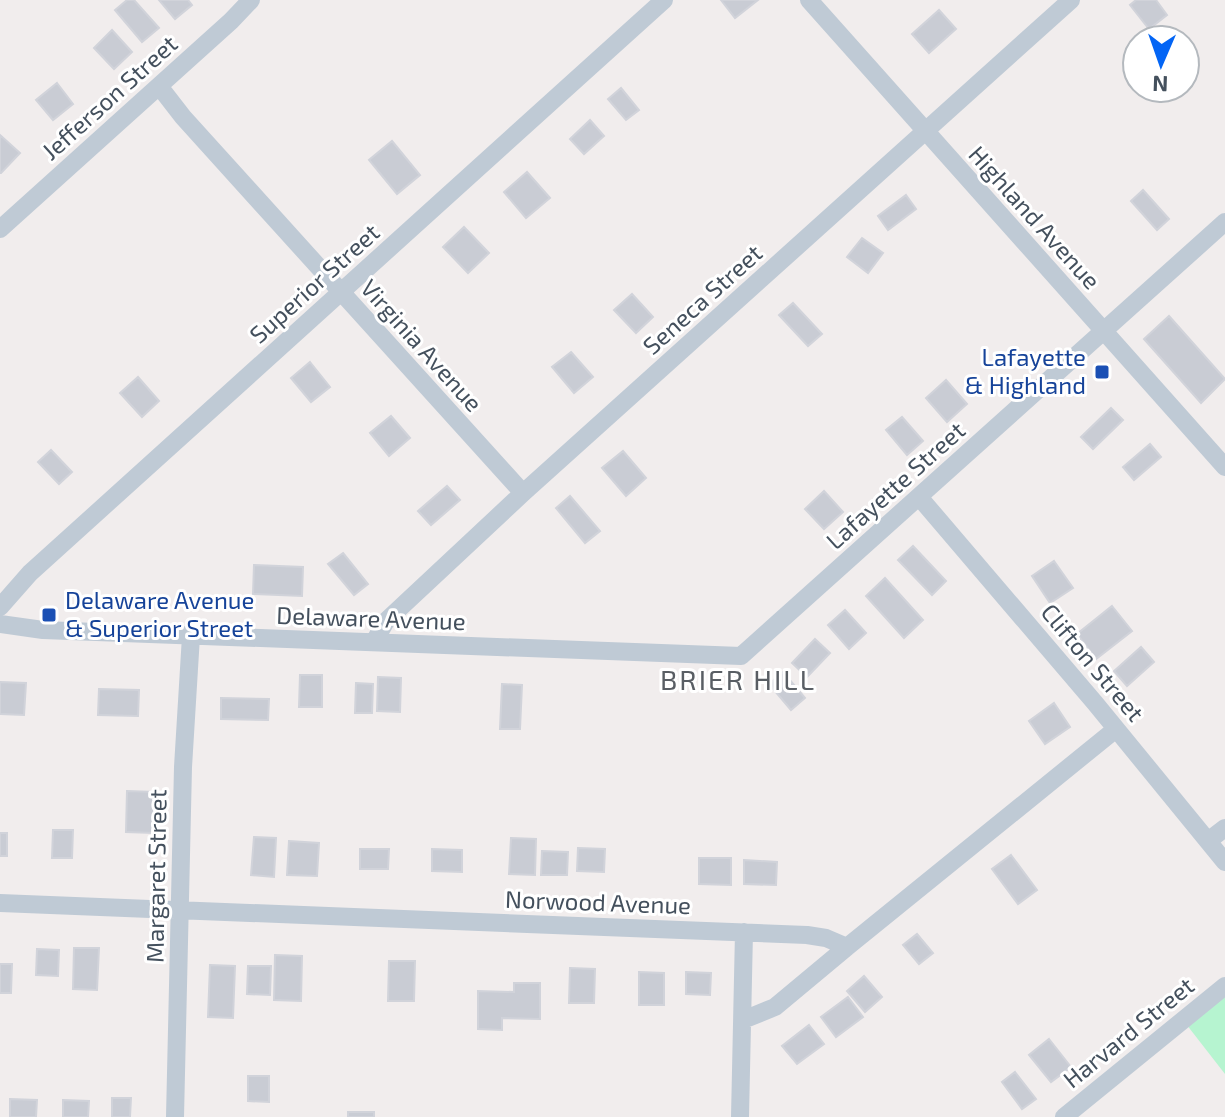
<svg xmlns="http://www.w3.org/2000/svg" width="1225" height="1117" font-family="'Exo 2',sans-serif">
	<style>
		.green { fill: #b6f4d0 }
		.building { fill: #c9ccd4; stroke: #d1d3da; stroke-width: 2 }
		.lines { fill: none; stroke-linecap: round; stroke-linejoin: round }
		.street { stroke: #bfcad5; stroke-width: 18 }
		.transit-dot { fill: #1a4fb4; stroke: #fff; stroke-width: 3 }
		.labels { text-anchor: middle; stroke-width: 6; stroke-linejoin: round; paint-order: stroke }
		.street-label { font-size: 24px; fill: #44505d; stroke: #fff }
		.transit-label { font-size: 24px; fill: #164399; stroke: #fff; text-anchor: end }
		.quarter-label { font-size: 28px; letter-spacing: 2px; fill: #595e64; stroke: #fff }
	</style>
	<rect width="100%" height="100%" fill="#f1eded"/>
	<path class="green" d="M1225,986V1074L1183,1020Z"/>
	<path class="building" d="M127,0H134L159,28L142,42L115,10Z
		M159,0H188L192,5L175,19Z
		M721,0H758L735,18Z
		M1136,0H1156L1167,15L1149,29L1130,5Z
		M939,10L956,29L929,53L912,34Z
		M112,30L132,52L114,69L94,48Z
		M57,83L73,104L53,120L36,100Z
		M621,88L639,110L626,120L608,99Z
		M590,120L604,136L584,154L570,139Z
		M0,135L20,153L1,173H0Z
		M392,141L420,175L397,194L369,160Z
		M527,172L550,198L526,218L504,192Z
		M1143,190L1169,219L1157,230L1131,201Z
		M906,195L916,209L888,230L878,216Z
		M464,227L489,253L468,273L443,247Z
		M862,238L883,253L868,273L847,257Z
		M632,294L653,317L636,333L614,310Z
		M793,303L822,334L808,346L779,315Z
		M1169,316L1225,379L1201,403L1144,339Z
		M571,352L593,377L574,393L552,367Z
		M310,362L330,387L311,402L291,378Z
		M138,377L159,401L142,417L120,393Z
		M946,380L967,404L947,422L926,398Z
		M1111,408L1123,420L1093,449L1081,437Z
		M391,416L410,438L389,456L370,433Z
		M902,417L923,441L907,455L886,430Z
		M1150,444L1161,457L1134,480L1123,467Z
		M51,450L72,472L59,484L38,462Z
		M623,451L646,478L626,496L602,468Z
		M447,486L460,500L431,525L418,511Z
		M824,491L843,512L824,529L805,509Z
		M570,496L600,531L585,543L556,508Z
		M913,546L946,581L932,595L898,560Z
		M343,553L368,584L354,595L328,564Z
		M1054,561L1073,588L1050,603L1032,576Z
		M254,565L303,567L302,596L253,594Z
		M885,578L923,620L904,638L866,596Z
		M1112,606L1132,631L1096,659L1077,634Z
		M845,610L866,633L849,649L828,625Z
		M815,639L830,653L807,677L792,663Z
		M1141,647L1154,662L1127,686L1114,671Z
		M783,672L805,698L791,710L769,684Z
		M300,675H322V707H299Z
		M378,677L401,678L400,712L377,711Z
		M0,682L26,683L24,715L0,714Z
		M356,683L373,684L372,713H355Z
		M502,684L522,685L520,729H500Z
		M99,689L139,690L138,716L98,715Z
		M221,698L269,699L268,720L221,719Z
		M1054,703L1070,727L1045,744L1029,721Z
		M127,791L155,792L154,833L126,832Z
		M53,830H73L72,858H52Z
		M0,833H7V856H0Z
		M254,837L276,838L274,877L251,875Z
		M511,838L536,839L535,875L509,874Z
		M289,841L319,843L317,876L287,875Z
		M578,848L605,849L604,872L577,871Z
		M360,849H389L388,869H360Z
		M432,849L462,850V872L432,871Z
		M542,851L568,852L567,875H541Z
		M1011,855L1037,890L1018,904L992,869Z
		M699,858H731V885L699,884Z
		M744,860L777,862L776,885L744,884Z
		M917,934L933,953L919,964L903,945Z
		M74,948H99L97,990L73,989Z
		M37,949L59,950L58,976L36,975Z
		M275,955L302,956L301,1001L274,1000Z
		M389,961H415L414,1001H388Z
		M0,964H12L11,993H0Z
		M210,965L235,966L233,1018L208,1017Z
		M248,966H271L270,995L247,994Z
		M570,968L595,969L594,1003H569Z
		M639,972L664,973V1005H639Z
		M686,972L711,973L710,995L686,994Z
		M864,976L882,997L865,1012L847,991Z
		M514,983H540V1019L502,1018V1030L478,1029V991L514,992Z
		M848,997L863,1017L836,1037L821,1017Z
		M809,1025L824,1044L797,1064L782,1046Z
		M1049,1039L1071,1067L1051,1082L1029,1055Z
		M1015,1072L1036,1099L1022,1109L1002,1082Z
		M248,1076H269V1102L248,1101Z
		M112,1098H131L130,1117H112Z
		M10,1099L37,1100L36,1117H10Z
		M63,1100L89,1101L88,1117H63Z
		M348,1112H374V1117H348Z"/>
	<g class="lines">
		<path class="street" d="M809,0L1225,467
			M159,86L183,117L523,493
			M0,229L231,21L251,0
			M920,498L1095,703L1225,862
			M0,607L30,573L664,0
			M0,624L43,630L741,656L1225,222
			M374,642L386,621L523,493L1071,0
			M1208,841L1225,828
			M0,903L807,935L826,938L847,947L1116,729
			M743,1020L775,1007L847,947
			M175,1117L183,767L191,636
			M740,1117L744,932
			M1064,1117L1225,986"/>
	</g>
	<g class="transit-dot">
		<rect x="1094" y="364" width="16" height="16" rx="4"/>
		<rect x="41" y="607" width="16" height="16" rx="4"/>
	</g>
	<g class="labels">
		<g class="street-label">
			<text transform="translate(110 98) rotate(-42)" y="8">Jefferson Street</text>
			<text transform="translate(1034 218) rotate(48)" y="8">Highland Avenue</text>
			<text transform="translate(315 284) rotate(-42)" y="8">Superior Street</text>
			<text transform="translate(703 300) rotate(-42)" y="8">Seneca Street</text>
			<text transform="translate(421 346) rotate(48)" y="8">Virginia Avenue</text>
			<text transform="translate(896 486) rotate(-42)" y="8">Lafayette Street</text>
			<text transform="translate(371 619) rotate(2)" y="8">Delaware Avenue</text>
			<text transform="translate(1092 663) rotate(50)" y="8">Clifton Street</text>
			<text transform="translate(157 876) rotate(-89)" y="8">Margaret Street</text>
			<text transform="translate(598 903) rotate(2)" y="8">Norwood Avenue</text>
			<text transform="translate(1129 1033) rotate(-39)" y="8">Harvard Street</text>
		</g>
		<g class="transit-label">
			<text x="1086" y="366">Lafayette<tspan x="1086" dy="28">&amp; Highland</tspan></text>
			<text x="65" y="609" text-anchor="start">Delaware Avenue<tspan x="65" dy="28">&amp; Superior Street</tspan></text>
		</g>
		<g class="quarter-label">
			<text x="738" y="690">BRIER HILL</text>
		</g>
	</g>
	<g transform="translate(1161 64) rotate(182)"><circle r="38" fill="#ffffff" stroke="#b4b9be" stroke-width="2"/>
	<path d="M0-6L14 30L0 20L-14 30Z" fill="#0365f5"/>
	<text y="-12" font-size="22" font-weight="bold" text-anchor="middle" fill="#44505d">N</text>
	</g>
</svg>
